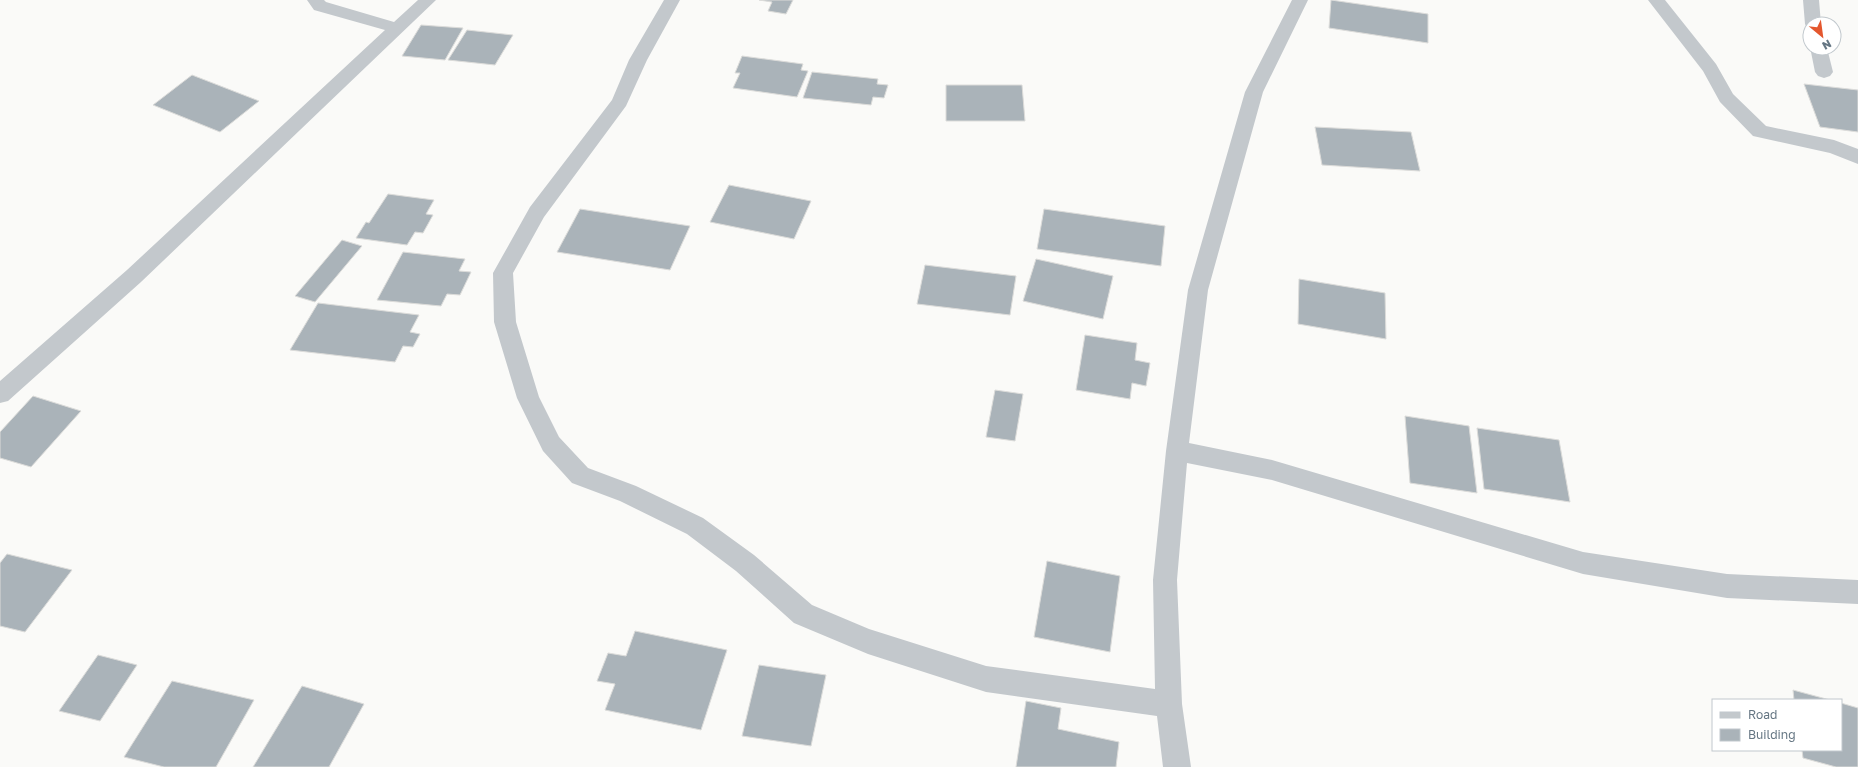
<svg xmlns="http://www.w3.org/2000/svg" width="1858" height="767" font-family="'Golos Text',sans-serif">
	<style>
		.building { fill: #aab3b9; stroke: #dcdcda }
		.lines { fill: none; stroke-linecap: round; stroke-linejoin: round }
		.minor { fill: #c3c8cc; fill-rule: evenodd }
	</style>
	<rect width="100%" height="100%" fill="#fafaf8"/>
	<path class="building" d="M759,0H793L786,14L768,11L772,2Z
		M1331,0L1428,14V43L1329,28Z
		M421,25L463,28L445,60L402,56Z
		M467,30L513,35L495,65L448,60Z
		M742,56L803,64L801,70L808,71L797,97L733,88L740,73H735Z
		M812,72L878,79L877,84L888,85L884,98L873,97L871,105L803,98Z
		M192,75L259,101L220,132L153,105Z
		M1804,84L1858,90V132L1820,127Z
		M946,85H1022L1025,121H946Z
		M1315,127L1411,132L1420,171L1322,165Z
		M729,185L811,201L794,239L710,222Z
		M388,194L434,200L426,214L433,215L423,233L415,232L407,245L356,238L366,222L369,223Z
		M580,209L690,226L670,270L557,252Z
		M1044,209L1165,226L1161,266L1037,249Z
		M342,240L362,246L315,302L295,296Z
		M403,252L465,259L459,271L471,272L460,295L447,294L441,306L377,300Z
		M1036,259L1113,276L1103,319L1023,301Z
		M925,265L1016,276L1010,315L917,304Z
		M1299,279L1385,293L1386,339L1298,324Z
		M318,303L419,315L410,332L420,334L413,347L403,346L395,362L290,350Z
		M1085,335L1137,343L1135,360L1150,363L1146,386L1132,383L1130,399L1076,390Z
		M995,390L1023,394L1015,441L986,437Z
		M33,396L81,411L31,467L0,458V432Z
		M1405,416L1469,426L1477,493L1410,483Z
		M1477,428L1559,440L1570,502L1484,489Z
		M7,554L72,570L25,632L0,626V563Z
		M1047,561L1120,576L1110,652L1034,637Z
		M635,631L727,650L701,730L605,710L615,684L597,681L608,653L626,656Z
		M98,655L137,665L100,721L59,711Z
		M759,665L826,675L811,746L742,736Z
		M172,681L254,700L216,767H164L124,757Z
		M302,686L364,704L329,767H253Z
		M1793,690L1830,700H1794Z
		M1026,701L1061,708L1058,729L1119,742L1116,767H1016Z
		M1841,703L1858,708V767H1836L1803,758L1802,750H1841Z"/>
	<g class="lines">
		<path class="minor" d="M307,0H324L326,2L394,22L418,0H436L141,282L8,401L0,403V381L127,270L385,30L314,10Z
			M664,0H680L647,60L626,106L544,217L513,273L516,322L539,397L559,437L588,468L636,486L703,518L754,555L812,605L869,629L986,666L1155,689L1153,580L1166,451L1188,290L1245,92L1292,0H1308L1263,92L1208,290L1189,443L1272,460L1583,552L1727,574L1858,580V604L1727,598L1583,574L1272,480L1187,463L1177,580L1182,704L1191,767H1163L1157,716L986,692L868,654L794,623L736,571L687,534L620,501L572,483L543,451L517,398L494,322L493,273L530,207L612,100L629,60Z
			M1648,0H1665L1716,64L1733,94L1766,126L1834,140L1858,149V164L1830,153L1753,136L1720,102L1703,71Z
			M1803,0H1819L1821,24H1810V29L1807,28L1805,24Z
			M1810,47L1827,48L1833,72L1830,76L1824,78L1818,76L1815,72Z"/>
	</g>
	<rect x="1712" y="699" width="130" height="52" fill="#ffffff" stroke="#c1c8cd"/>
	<rect x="1720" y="712" width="20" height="6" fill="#c3c8cc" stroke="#c1c8cd"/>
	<text x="1748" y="719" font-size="12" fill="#657683">Road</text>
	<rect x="1720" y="729" width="20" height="12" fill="#aab3b9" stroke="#c1c8cd"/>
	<text x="1748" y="739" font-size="12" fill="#657683">Building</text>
	<g transform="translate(1822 36) rotate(151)"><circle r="19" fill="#ffffff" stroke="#c1c8cd"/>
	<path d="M0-3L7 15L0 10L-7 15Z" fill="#e4572e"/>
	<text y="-6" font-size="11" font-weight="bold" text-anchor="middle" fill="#657683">N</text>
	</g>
</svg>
